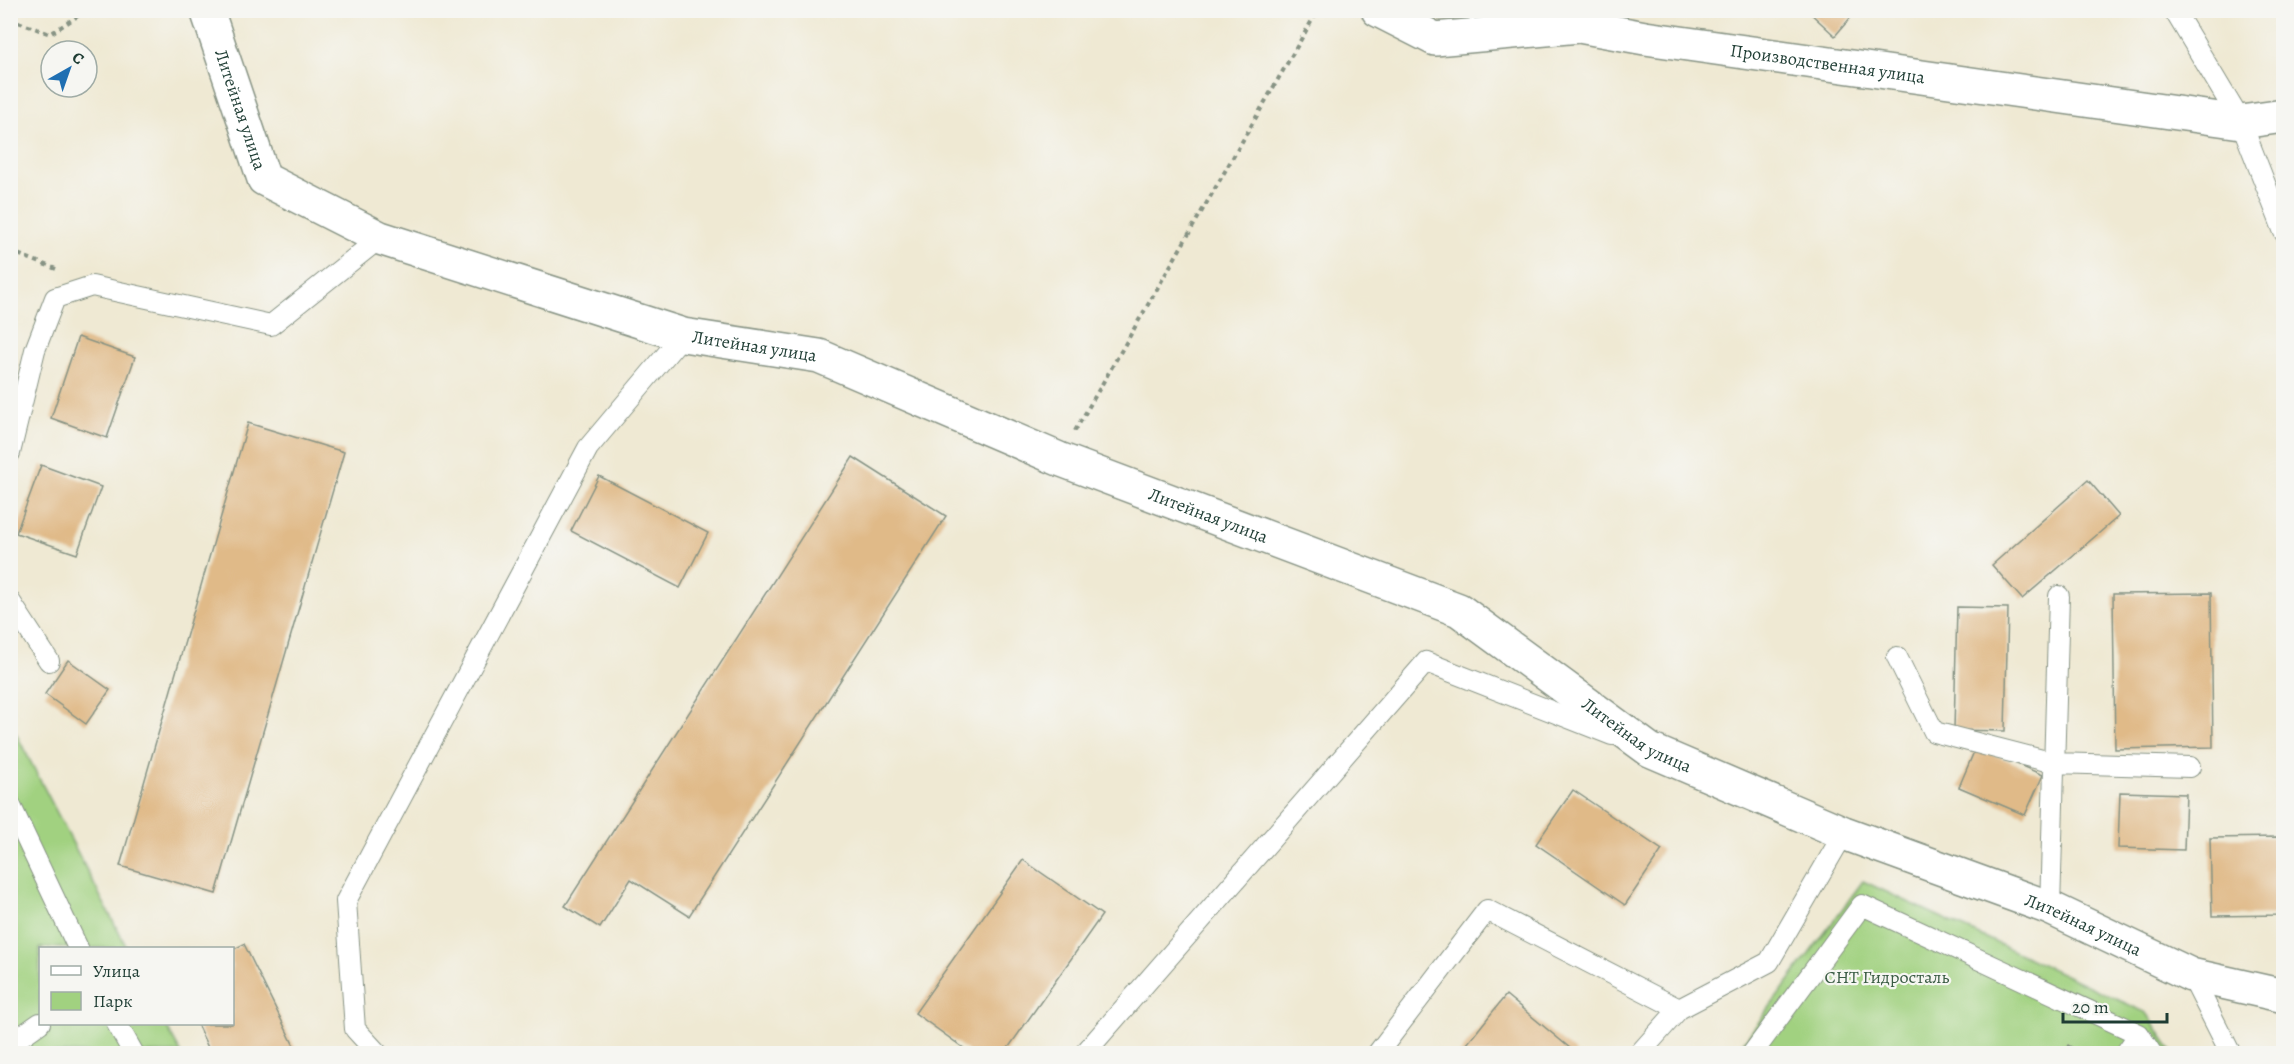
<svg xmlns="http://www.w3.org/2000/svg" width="2294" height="1064" font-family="Alegreya,serif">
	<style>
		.green { fill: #a1d180; stroke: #60875a; stroke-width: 1.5 }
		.building { fill: #e0ba88 }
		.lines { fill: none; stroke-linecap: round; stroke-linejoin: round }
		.service-casing { stroke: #879384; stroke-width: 22 }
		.minor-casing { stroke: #879384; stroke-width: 36 }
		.path { stroke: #879384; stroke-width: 4; stroke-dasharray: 4.5 4.5; stroke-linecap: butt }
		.service { stroke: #fff; stroke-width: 20 }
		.minor { stroke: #fff; stroke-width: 33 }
		.labels { text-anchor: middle; stroke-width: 4.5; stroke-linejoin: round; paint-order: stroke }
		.street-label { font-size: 18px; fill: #1f3d34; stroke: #f6f6f2 }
		.park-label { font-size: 18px; fill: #395b43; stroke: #f6f6f2 }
	</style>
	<rect width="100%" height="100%" fill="#f6f6f2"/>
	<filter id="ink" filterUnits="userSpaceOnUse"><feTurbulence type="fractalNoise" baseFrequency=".0167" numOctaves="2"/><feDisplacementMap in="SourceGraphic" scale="12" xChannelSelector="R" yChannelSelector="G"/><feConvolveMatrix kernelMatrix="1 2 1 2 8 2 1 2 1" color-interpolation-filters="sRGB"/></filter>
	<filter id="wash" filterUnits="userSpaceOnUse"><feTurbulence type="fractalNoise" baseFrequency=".008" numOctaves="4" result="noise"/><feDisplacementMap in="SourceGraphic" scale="24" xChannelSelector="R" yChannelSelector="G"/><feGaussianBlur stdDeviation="1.35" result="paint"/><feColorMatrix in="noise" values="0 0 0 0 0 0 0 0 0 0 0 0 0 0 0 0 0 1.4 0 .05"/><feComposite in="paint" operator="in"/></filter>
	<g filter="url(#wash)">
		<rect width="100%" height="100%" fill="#efe9d3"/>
		<path class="green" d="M10,722L127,948H40V1024H165L181,1053H11Z
			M1863,881L2147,1013L2174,1053L1735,1054Z"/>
		<g id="blocks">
			<path class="building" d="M1807,10H1857L1835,36Z
				M78,337L135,357L107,438L51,418Z
				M248,423L344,452L216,894L120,866Z
				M853,457L946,516L689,916L631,879L600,928L565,906Z
				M41,465L101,487L77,554L16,533Z
				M599,476L708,533L680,588L571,531Z
				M2088,480L2119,516L2022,599L1992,565Z
				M2211,593L2213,747L2115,749L2113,594Z
				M1957,607L2008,608L2005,731L1954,730Z
				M68,660L110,690L86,724L45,694Z
				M1976,747L2043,775L2025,815L1959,787Z
				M1573,790L1662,850L1625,905L1536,844Z
				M2120,792L2186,794L2184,850L2118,848Z
				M2280,837L2281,915L2212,916L2210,838Z
				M1023,860L1102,915L1004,1054H972L915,1013Z
				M244,944L298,1054H211L197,1024H232V950Z
				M1506,995L1577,1054H1459Z
				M2068,1045L2082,1054H2063Z"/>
		</g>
	</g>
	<g filter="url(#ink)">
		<use href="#blocks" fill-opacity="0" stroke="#879384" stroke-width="1.5"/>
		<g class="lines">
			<defs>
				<path id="service" d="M2174,10L2241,122L2284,232
					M10,453L35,350L55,298L92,286L271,325L380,238
					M10,601L49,661
					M1897,657L1934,732L2054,763L2190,767
					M10,804L78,948
					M2050,908L2059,596
					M2191,975L2231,1054
					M117,1024L134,1054
					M10,1044L40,1023
					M378,1054L355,1029L346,901L588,448L683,335
					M1084,1054L1426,662L1612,735
					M1377,1054L1487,910L1679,1009
					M1639,1054L1679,1009L1769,962L1844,833
					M1752,1054L1862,905L2139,1034
					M2125,1054L2139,1034L2152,1054"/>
				<g id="minor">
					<path id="s1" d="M207,10L264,179L380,238L683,335L819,356L1059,459L1459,610L1650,750L1844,833L2050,908L2191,975L2284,996"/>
					<path id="s2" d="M1378,10L1435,39L1579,26L1645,38L2241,122L2284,116"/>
				</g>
			</defs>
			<use href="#service" class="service-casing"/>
			<use href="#minor" class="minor-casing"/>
			<path class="path" d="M10,19L50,34L87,10
				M10,251L56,269
				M1075,431L1318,10"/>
			<use href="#service" class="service"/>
			<use href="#minor" class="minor"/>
		</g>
	</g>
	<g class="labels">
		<g class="street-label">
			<text dy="6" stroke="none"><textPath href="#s2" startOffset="460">Производственная улица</textPath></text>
			<text dy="6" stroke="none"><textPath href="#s1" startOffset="105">Литейная улица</textPath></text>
			<text dy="6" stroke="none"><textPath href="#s1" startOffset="699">Литейная улица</textPath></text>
			<text dy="6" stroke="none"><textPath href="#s1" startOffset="1185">Литейная улица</textPath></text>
			<text dy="6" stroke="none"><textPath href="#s1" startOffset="1671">Литейная улица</textPath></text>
			<text dy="6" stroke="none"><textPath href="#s1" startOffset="2157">Литейная улица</textPath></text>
		</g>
		<g class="park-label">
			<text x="1887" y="983">СНТ Гидросталь</text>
		</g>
	</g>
	<rect width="2294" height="1064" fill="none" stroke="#f6f6f2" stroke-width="36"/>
	<rect x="39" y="947" width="195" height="78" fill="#f6f6f2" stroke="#a0aca6" stroke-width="1.5"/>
	<rect x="51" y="966" width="30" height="9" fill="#ffffff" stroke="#a0aca6" stroke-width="1.5"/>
	<text x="93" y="977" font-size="18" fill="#1f3d34">Улица</text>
	<rect x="51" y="992" width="30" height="18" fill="#a1d180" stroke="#a0aca6" stroke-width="1.5"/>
	<text x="93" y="1007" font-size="18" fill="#1f3d34">Парк</text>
	<g transform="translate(69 69) rotate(40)"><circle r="28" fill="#f6f6f2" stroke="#a0aca6" stroke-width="1.5"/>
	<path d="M0-4.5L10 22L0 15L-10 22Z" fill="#1f6fb2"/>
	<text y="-9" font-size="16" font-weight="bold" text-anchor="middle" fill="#1f3d34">С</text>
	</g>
	<path d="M2063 1013v9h104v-9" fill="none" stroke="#1f3d34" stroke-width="3"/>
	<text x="2072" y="1013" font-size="18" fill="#1f3d34" stroke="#f6f6f2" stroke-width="4.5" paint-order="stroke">20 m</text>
</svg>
